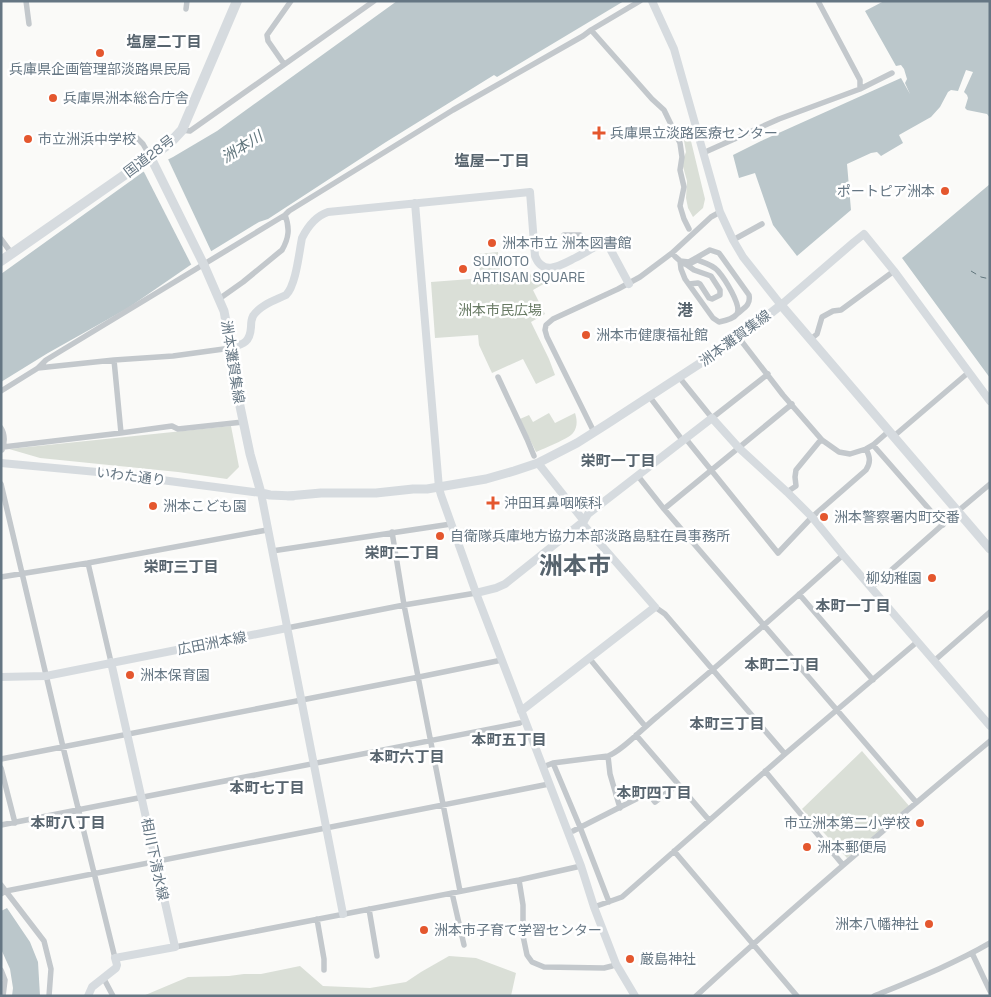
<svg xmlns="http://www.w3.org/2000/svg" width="991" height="997" font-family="'Space Grotesk','Noto Sans JP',sans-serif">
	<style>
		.green { fill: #dadfd7 }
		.water { fill: #bbc7cb }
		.pier { fill: #fafaf8 }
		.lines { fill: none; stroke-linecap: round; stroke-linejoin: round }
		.ferry { stroke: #60757c; stroke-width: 1; stroke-dasharray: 6 5; stroke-linecap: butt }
		.street { stroke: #c3c8cc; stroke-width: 5.5 }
		.secondary { stroke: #d6dbdf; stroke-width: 8 }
		.primary { stroke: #d6dbdf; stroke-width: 9 }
		.highway { stroke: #d6dbdf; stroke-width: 10 }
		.poi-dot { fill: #e4572e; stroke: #fff; stroke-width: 2 }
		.labels { text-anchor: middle; stroke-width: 5; stroke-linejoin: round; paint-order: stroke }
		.poi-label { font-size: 14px; fill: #657683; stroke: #fff; text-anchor: start }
		.street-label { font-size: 14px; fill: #657683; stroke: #fff }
		.park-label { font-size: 14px; fill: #687a64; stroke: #fff }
		.neighbourhood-label { font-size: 15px; font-weight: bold; fill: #57646e; stroke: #fff }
		.water-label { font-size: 15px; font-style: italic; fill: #60757c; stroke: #fff }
		.quarter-label { font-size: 16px; font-weight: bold; fill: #57646e; stroke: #fff }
		.town-label { font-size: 24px; font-weight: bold; fill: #57646e; stroke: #fff }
	</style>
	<rect width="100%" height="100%" fill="#fafaf8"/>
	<path class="green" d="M682,129L691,141L705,199L703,208L693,217L688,208L686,198L687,181L682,163L686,152Z
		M498,252L500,271L480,273L478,254Z
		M536,274L549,281L533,290L545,314L531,322L549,359L555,375L536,384L523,359L492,373L479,345L478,335L435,338L431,282Z
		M549,413L555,423L575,413C577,419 578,427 573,433C568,439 545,448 536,452L520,419L529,415L533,422Z
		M231,426L239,467L227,479L178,472L40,458L9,449Z
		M862,751L910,807L847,858L802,809Z
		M449,956L476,958L516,973L511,996H143L188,977L229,976L244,974H261L300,966L323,986L370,988L406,982L421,972Z"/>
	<path class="water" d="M397,1H624L497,77L494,75L386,142L268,219L259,222L205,255L128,308L48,353L1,382V274L143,172L173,157L217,131Z
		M884,1H990V118L987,114L967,110L965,108L968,98L967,95L964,92L973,72L966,70L958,91L951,90L948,92L940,107L931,117L899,135L903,143L881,156L877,152L871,153L847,164L851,210L797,256L773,225L755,173L739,178L733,155L761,141L901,78L910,94L905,83L907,79L904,69L901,65L896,66L865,11Z
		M990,184V378L902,258Z
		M7,908L30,942L38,962L40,996H12L13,988L10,969L1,949V911Z"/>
	<path class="pier" d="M167,157L212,253L192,266L143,170Z"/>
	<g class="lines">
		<path class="ferry" d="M971,271L981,277L990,279"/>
		<path class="street" d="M26,1L29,24
			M186,9L187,1
			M591,30L652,99L664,110L680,143L682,157L680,170L684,187L680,206L684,219L689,229
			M284,64L268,41L267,35L291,1
			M860,89L892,73
			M182,130L190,131L374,1
			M132,133L143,144L151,158
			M703,153L779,119L860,89V80L818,1
			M564,235H580
			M1,239L12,254
			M733,240L762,224
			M672,253C676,258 681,262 687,265L697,260C705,263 713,265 718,271C724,278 742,305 737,314C734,318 724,321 719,322L713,318L685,279L681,269L680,261L689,262L710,250L719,253L749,295C751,305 744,308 737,314
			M687,265L694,270L711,276L720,290V295L712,299L709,298L700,284L698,283L689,284
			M219,299L243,282L282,250C289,238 290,228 285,215
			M739,338L783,395L822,440L839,452L850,454L866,449L873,445L889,431
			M811,339L817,334L822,317L833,311L841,310L894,271
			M114,360L121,433
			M38,368L114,360L173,356L231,348
			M498,377L527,439L534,456
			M679,377L712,418L768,374
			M1,391L38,368L46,360L285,215L289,211L453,110L583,36L591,30L640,1
			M649,396L683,441
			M1,428C5,434 5,443 2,450
			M594,432L547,337L545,330L546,325L553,319L618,289L640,277L672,253L711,217L720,212
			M894,436L969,372
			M686,439L778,553L812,517L866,470C871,462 870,457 866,449
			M873,445L943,525
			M3,447L121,433L172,426L178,429L243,422
			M638,476L664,509L916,802
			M1,484L63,747L115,958
			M787,492L796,486L795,477L796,470L819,442L822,440
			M664,509L792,404
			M392,532L404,605L460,891
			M272,551L451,524
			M88,563L111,662
			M1,577L88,563L267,530
			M871,588L958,511L990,484
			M799,594L873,680
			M655,607L665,614L785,754
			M287,628L404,605L476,593
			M589,658L645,726
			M934,661L990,612
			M636,735L709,820
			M608,756L610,774L620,808
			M1,759L419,677L502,660
			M553,763L580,827L609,902
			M543,767L553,763L608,756C622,751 644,727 658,716C721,663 782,610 843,555
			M1,768L15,823
			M765,771L843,865
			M1,825L520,723
			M573,831L648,793L655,802L678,784
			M674,851L797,996
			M519,880L523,905V936L527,955L532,962L544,967L604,968L612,966L616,964
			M1,885L44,941L51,969L49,996
			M452,893L464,945
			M1,894L6,891L549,784
			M594,907L622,897L785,754L917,642
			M369,909L377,956
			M317,919L324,959V970
			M175,947L519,880L581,866
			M972,953L990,991
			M1,970L5,980L3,996
			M104,979L113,996
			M696,996C792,908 890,824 990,741
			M874,996C913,980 954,964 990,943"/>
		<path class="secondary" d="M652,1L674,49L720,212L733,240L743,257L781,305L854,242L864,234L894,271L990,401
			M415,203L439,488L441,495L476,593L496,588L505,584L584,521L588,514L712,418L739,448L787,492L812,517L843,555L990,726
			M231,348C244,344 250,342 251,327C251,323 251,320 253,316C260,305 276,300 286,295C296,285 299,253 302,238C308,226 316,216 328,212L530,192L535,256C543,277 561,265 575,258C583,254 591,249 599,245L607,243L629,284
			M1,463L108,473L261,493L343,914
			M538,463L584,521
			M476,593L581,866L594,907L616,964L635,996
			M1,677L46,676L287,628
			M521,711L655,607L582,523
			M88,996L92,987L116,968L117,965L115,958L175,947L111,662"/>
		<path class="primary" d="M151,158L204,265L224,311L231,348L236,387L250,454L261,493L270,495L293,496
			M288,496L321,493H376L413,489H427L486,479L514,471L538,463L577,443L607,424L739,338L781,305L990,549"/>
		<path class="highway" d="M1,261L169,144L182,130L237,1"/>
	</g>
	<g class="poi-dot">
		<circle cx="100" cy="53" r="5"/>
		<circle cx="53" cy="98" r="5"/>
		<path d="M596.5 125.5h5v5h5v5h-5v5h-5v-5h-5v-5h5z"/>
		<circle cx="28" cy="139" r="5"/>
		<circle cx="945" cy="191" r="5"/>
		<circle cx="492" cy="243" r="5"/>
		<circle cx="463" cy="269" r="5"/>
		<circle cx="586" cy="335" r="5"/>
		<path d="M490.5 495.5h5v5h5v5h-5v5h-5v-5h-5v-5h5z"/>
		<circle cx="153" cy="506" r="5"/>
		<circle cx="824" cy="517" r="5"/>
		<circle cx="440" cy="536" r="5"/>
		<circle cx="932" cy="578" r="5"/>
		<circle cx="130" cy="675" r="5"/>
		<circle cx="920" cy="823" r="5"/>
		<circle cx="807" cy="847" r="5"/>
		<circle cx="929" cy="924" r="5"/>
		<circle cx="424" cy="930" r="5"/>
		<circle cx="630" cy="959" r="5"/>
	</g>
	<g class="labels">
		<g class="poi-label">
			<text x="100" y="74" text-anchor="middle">兵庫県企画管理部淡路県民局</text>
			<text x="63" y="103">兵庫県洲本総合庁舎</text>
			<text x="610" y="138">兵庫県立淡路医療センター</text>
			<text x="38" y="144">市立洲浜中学校</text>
			<text x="935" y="196" text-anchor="end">ポートピア洲本</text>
			<text x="502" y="248">洲本市立 洲本図書館</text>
			<text x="473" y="266">SUMOTO<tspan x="473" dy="16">ARTISAN SQUARE</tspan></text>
			<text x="596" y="340">洲本市健康福祉館</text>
			<text x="504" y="508">沖田耳鼻咽喉科</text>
			<text x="163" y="511">洲本こども園</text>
			<text x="834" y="522">洲本警察署内町交番</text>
			<text x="450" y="541">自衛隊兵庫地方協力本部淡路島駐在員事務所</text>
			<text x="922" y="583" text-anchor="end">柳幼稚園</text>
			<text x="140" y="680">洲本保育園</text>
			<text x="910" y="828" text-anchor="end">市立洲本第二小学校</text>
			<text x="817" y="852">洲本郵便局</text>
			<text x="919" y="929" text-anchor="end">洲本八幡神社</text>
			<text x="434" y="935">洲本市子育て学習センター</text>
			<text x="640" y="964">厳島神社</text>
		</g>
		<g class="street-label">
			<text transform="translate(149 156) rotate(-37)" y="5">国道28号</text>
			<text transform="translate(735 338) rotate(-36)" y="5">洲本灘賀集線</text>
			<text transform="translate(233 362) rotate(81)" y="5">洲本灘賀集線</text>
			<text transform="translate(131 476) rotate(7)" y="5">いわた通り</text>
			<text transform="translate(212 643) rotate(-11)" y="5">広田洲本線</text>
			<text transform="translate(155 859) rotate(78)" y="5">相川下清水線</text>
		</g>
		<g class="park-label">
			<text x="500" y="315">洲本市民広場</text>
		</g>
		<g class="neighbourhood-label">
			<text x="164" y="47">塩屋二丁目</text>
			<text x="492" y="166">塩屋一丁目</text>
			<text x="618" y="466">栄町一丁目</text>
			<text x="402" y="558">栄町二丁目</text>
			<text x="181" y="572">栄町三丁目</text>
			<text x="853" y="611">本町一丁目</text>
			<text x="782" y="670">本町二丁目</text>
			<text x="727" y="729">本町三丁目</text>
			<text x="509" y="745">本町五丁目</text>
			<text x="407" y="762">本町六丁目</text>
			<text x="267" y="793">本町七丁目</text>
			<text x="654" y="798">本町四丁目</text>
			<text x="68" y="828">本町八丁目</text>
		</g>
		<g class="water-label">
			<text transform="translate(242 147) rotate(-32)" y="5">洲本川</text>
		</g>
		<g class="quarter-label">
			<text x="685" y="316">港</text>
		</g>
		<g class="town-label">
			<text x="575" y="574">洲本市</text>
		</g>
	</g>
	<rect width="991" height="997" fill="none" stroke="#657683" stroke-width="5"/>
</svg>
